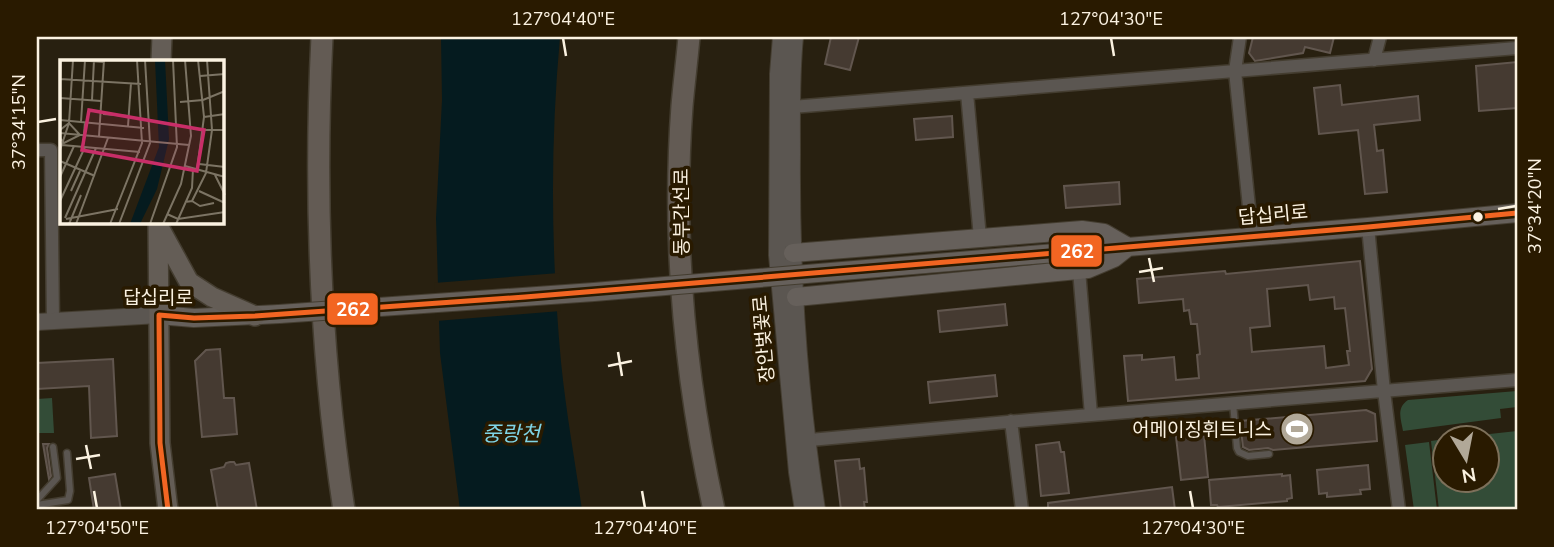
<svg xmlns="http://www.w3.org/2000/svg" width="1554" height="547" font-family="'Nunito Sans','Noto Sans KR',sans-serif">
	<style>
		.green { fill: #334c37 }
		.water { fill: #051b1f }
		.pier { fill: #282010 }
		.building { fill: #453a31; stroke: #61564e; stroke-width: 2; fill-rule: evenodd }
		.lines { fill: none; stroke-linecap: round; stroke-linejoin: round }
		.service-casing { stroke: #443d30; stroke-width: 9 }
		.minor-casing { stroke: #443d30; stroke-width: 15 }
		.tertiary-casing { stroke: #443d30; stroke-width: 18 }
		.secondary-casing { stroke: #443d30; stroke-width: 20 }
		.primary-casing { stroke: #443d30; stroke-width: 22 }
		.trunk-casing { stroke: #443d30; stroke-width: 24 }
		.service { stroke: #5b5651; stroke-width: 6 }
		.minor { stroke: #5b5651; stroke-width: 12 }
		.tertiary { stroke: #5b5651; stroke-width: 16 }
		.secondary { stroke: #66605b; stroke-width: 18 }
		.primary { stroke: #645d56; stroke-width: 19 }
		.trunk { stroke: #635b54; stroke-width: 21 }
		.secondary-bridge-casing { stroke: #443d30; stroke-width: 20; stroke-linecap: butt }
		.secondary-bridge { stroke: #66605b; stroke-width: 18 }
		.bus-1-casing { stroke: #291a00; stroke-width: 10 }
		.bus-1 { stroke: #f26522; stroke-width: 5 }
		.ticks { fill: none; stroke: #fbf2e1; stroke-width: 2.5 }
		.bus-dot { fill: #fbf2e1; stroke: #291a00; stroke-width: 2.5 }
		.labels { text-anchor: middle; stroke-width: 7; stroke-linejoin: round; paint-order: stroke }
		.street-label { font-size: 19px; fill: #fbf2e1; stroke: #291a00 }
		.poi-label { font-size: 19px; fill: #fbf2e1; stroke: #291a00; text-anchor: end }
		.water-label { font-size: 21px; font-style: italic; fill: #7fd4e5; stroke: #291a00 }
		.inset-road { fill: none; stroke: #7c7464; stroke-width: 2 }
		.view { fill: #c82e68; fill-opacity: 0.15; stroke: #c82e68; stroke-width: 3.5 }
		.inset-edge { fill: none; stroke: #fbf2e1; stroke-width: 3.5 }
		.line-badge { stroke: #291a00; stroke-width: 2.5 }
		.badge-label { font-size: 19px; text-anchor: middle; font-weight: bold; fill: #fff }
		.neatline { fill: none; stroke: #fbf2e1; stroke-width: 2.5 }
		.ticks-label { font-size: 18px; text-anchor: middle; fill: #fbf2e1 }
	</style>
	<rect width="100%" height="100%" fill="#282010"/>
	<path class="green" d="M1517,391V407L1500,409L1501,418L1403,431C1401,419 1396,408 1408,400Z
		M52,398L54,433H37V399Z
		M1517,431V510H1439L1431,441L1445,439L1446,480H1488V438H1453Z
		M1429,442L1437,510H1414L1405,445Z"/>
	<path class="water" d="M441,37H560C550,146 551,253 561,362C566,412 575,461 582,510H460L440,353L436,218L442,100Z"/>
	<path class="pier" d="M559,273L561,311L436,321L434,283Z"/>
	<path class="building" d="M831,37H859L850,70L825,64Z
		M1253,37H1334L1330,53L1305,47L1303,53L1255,61L1249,53Z
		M1517,62V108L1479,111L1476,66Z
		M1340,85L1342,105L1418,96L1420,120L1374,125L1377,151L1383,150L1387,192L1365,194L1358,130L1319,134L1314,88Z
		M952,116L953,137L916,140L914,119Z
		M1119,182L1120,204L1066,208L1064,186Z
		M1360,261L1372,369L1365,381L1128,401L1124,356L1142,355V360L1174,357L1176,380L1199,378L1197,355L1200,354L1197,324H1191L1189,310L1184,311L1183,299L1139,303L1137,279L1225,271L1226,274ZM1308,285L1310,300L1334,297L1335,309L1345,308L1350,351H1347L1349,365L1326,368L1324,346L1252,352L1250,328L1270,326L1267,289Z
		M1005,304L1007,325L940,332L938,311Z
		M220,349L224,398H234L237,434L202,437L195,361L206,350Z
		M113,359L117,436L91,438L89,386L37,389V363Z
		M995,375L997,396L930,403L928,382Z
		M1366,410L1375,414L1377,441L1273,450L1268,448L1249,450L1243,447L1240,421Z
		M1199,425L1200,436L1204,435L1208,477L1181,480L1175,428Z
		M1059,442L1061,452H1064L1069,493L1041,496L1036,445Z
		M43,444H49L47,448L51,476L49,479Z
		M859,459L860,469L864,468L867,502H864L865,510H841L835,461Z
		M230,462H234L236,465L249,463L257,510H218L211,470L224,467L226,463Z
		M1368,465L1370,489L1360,490L1361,494L1327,497V493L1319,494L1317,470Z
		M115,474L121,510H94L89,478Z
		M1282,474V476L1290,475L1292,498L1287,499V501L1218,507L1217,505H1211L1209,480Z
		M1172,487L1175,510H1048V503Z"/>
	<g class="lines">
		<defs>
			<path id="service" d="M1233,403L1237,448L1239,452L1248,456L1269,454
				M37,500L57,478L53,447
				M37,505L68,500L70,491L67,453"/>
			<path id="minor" d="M1240,37L1235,71L1252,236
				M1374,60L1380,37
				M967,93L980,238
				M792,107L1517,48
				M37,150H51L53,321
				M1368,227L1384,391L1399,510
				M1079,270L1091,415
				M1011,421L1022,510
				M799,441L1030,420L1517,380"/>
			<path id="tertiary" d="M781,37L778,74L777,255L797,472L803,510
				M795,37C791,76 792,115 792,154C791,273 799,393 817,510
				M37,322L159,315"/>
			<path id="secondary" d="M793,253L1082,230L1104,233L1128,247L1114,258L1088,269L796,297
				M1031,255L1368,227L1517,213
				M159,315L194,318L279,314"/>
			<path id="primary" d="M161,61L162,37
				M158,222L160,443L168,510
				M160,229L189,282L212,297L255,316"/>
			<path id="trunk" d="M322,37C314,195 320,353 344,510
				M689,37C687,60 684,83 682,106C672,241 685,378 714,510"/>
		</defs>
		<use href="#service" class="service-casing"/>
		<use href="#minor" class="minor-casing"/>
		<use href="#tertiary" class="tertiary-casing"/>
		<use href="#secondary" class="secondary-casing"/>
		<use href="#primary" class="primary-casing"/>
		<use href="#trunk" class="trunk-casing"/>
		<use href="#service" class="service"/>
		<use href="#minor" class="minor"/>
		<use href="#tertiary" class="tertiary"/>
		<use href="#secondary" class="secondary"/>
		<use href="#primary" class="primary"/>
		<use href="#trunk" class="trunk"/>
		<defs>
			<path id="secondary-bridge" d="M279,314L594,292L1031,255"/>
		</defs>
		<use href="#secondary-bridge" class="secondary-bridge-casing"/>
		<use href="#secondary-bridge" class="secondary-bridge"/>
		<defs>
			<path id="bus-1" d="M168,510L160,443L159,315L194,318L255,316L525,297L1368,227L1517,213"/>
		</defs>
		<use href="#bus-1" class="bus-1-casing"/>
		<use href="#bus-1" class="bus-1"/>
	</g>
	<path class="ticks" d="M563,38L566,56M1111,38L1114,56M38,122L56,119M1498,209L1516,206M1149,258L1154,282M1139,272L1163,268M618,352L622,376M608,366L632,361M86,445L91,469M76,459L100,455M94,491L97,508M642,491L645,508M1190,491L1193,508"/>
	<defs>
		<symbol id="stadium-disc" viewBox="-11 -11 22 22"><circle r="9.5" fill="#b1a898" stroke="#291a00"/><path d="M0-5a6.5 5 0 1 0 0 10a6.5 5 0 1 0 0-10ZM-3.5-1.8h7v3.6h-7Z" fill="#fff"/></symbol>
	</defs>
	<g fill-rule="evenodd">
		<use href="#stadium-disc" x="1278" y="410" width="38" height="38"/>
	</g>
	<circle class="bus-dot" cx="1478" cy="217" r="6"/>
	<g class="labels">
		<g class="street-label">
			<text transform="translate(681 212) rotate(-90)" y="7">동부간선로</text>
			<text transform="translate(1273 214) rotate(-5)" y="7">답십리로</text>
			<text x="158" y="304">답십리로</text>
			<text transform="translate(763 339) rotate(-95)" y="7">장안벚꽃로</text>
		</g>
		<g class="poi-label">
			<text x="1272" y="436">어메이징휘트니스</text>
		</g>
		<g class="water-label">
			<text x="511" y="441">중랑천</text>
		</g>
	</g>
	<g transform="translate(60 60)">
		<rect width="164" height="164" fill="#282010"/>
		<path d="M95,0H105L109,79L97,129L80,164H70L99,87Z" fill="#051b1f"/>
		<path class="inset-road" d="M16,0L43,2M140,16L165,14M0,19L81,24M0,23L1,0M0,38L41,41M32,40L34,0M120,42L143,40L165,31M43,54L68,56M144,57L165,54M0,60L84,68M21,62L25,0M68,66L71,23M0,70L9,63L20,75L4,83L0,78M143,70H165M0,73L129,85M39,76L44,0M2,85L80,92M23,87L25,62M0,90L9,63L13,0M0,101L35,116M139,104L165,107M125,106L165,117M137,110L144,57L138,0M155,115L165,135M0,117L14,86M11,131L20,111M139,131L165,143M0,141L25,87M132,141L140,146L154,143M125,142L132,141L146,113L152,70L147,0M107,154L118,159L165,152M5,158L36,88M6,159L58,149M9,164L21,135M16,164L48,78M50,164L82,83L77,0M59,164L90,83L85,0M90,164L117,87L113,0M103,164L121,124L131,76L125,0M116,164L132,128L133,109"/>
		<path class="view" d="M29,50L144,70L137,111L22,90Z"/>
		<rect width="164" height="164" class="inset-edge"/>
	</g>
	<g class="line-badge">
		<rect x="1050" y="234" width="53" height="34" rx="7" fill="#f26522"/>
		<rect x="326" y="292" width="53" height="34" rx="7" fill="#f26522"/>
	</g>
	<g class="badge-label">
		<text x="1077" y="258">262</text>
		<text x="353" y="316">262</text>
	</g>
	<rect width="1554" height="547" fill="none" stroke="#291a00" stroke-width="77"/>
	<g transform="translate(1466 459) rotate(170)"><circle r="33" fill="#291a00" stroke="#7d705a" stroke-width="2"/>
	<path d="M0-5L12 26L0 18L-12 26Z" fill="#b1a898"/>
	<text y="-10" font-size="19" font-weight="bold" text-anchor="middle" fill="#fbf2e1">N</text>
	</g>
	<rect x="38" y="38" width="1478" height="470" class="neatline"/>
	<g class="ticks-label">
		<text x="563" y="25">127°04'40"E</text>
		<text x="1111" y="25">127°04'30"E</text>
		<text transform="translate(19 122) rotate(-90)" y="6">37°34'15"N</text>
		<text transform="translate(1535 206) rotate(-90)" y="6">37°34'20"N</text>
		<text x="97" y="534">127°04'50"E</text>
		<text x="645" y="534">127°04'40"E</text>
		<text x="1193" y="534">127°04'30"E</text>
	</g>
</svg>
